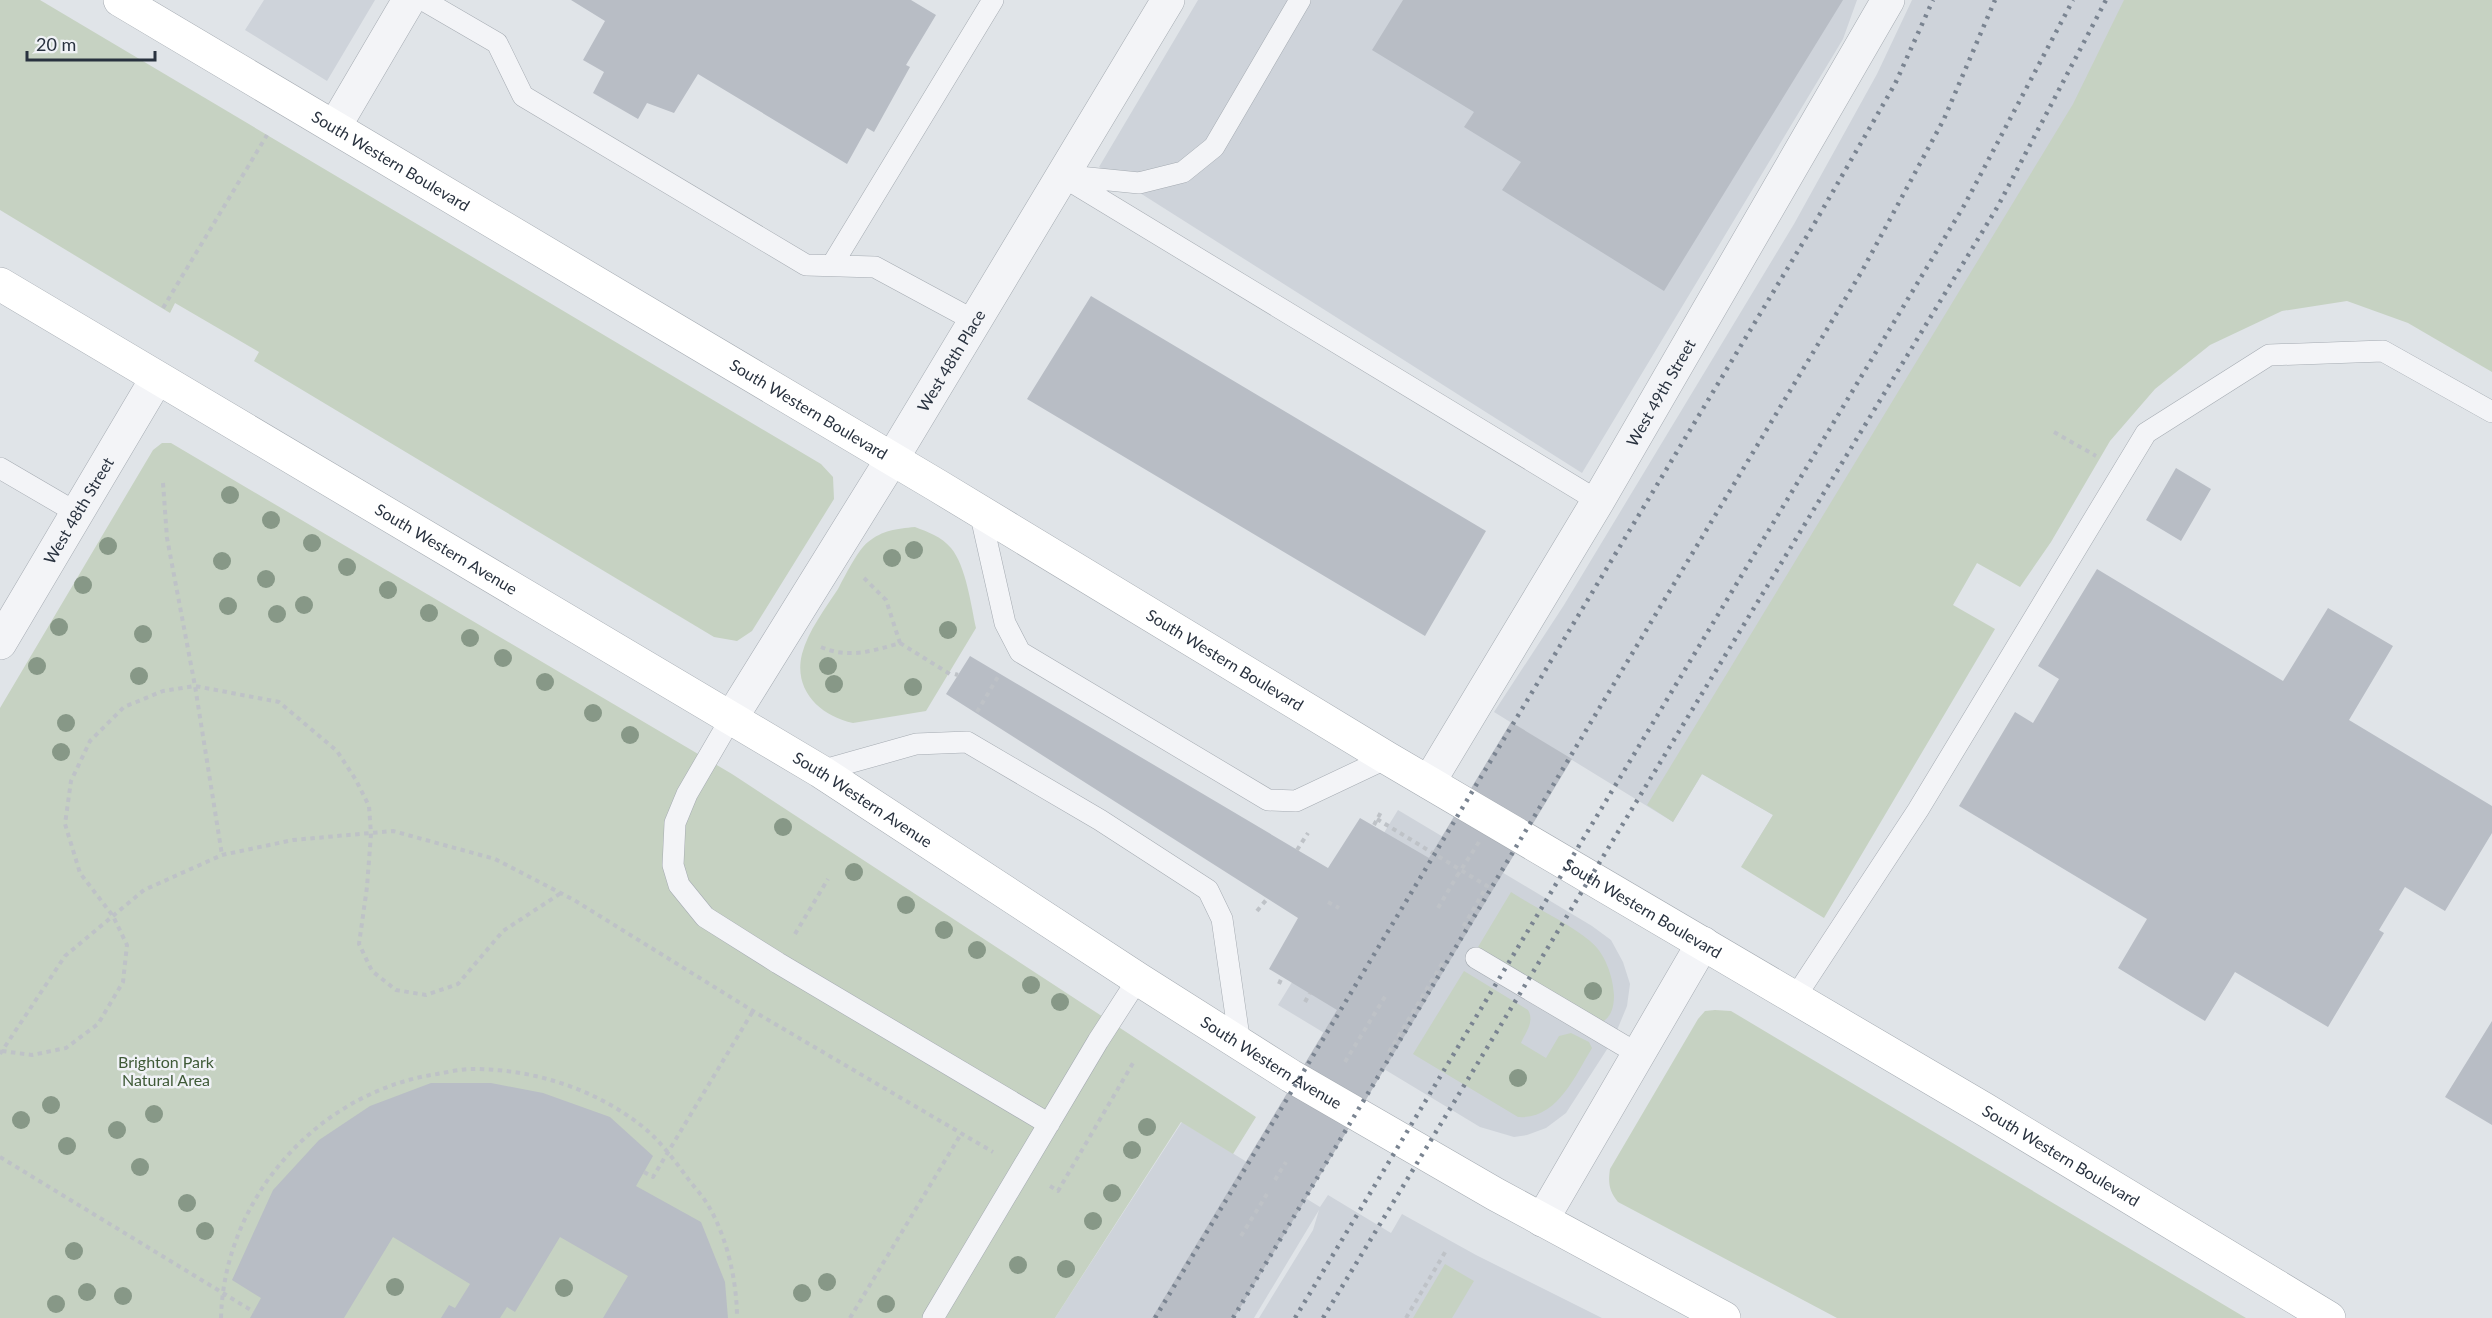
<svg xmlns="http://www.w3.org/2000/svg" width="2492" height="1318" font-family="Lato,sans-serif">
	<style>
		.built { fill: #ced3da }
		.green { fill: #c6d2c2 }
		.building { fill: #b8bdc5 }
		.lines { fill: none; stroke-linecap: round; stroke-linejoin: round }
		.lane-casing { stroke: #a5abb2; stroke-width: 22 }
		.street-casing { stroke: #a5abb2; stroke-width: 34 }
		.secondary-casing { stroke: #a5abb2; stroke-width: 34 }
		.path { stroke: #bec2c7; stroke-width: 4; stroke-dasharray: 4.5 4.5; stroke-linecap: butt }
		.lane { stroke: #f3f4f7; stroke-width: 21 }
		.street { stroke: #f3f4f7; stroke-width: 33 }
		.secondary { stroke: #fff; stroke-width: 33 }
		.rail { stroke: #7a8491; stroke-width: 4.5; stroke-dasharray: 3 6; stroke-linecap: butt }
		.path-bridge { stroke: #bec2c7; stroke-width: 4; stroke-dasharray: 4.5 4.5; stroke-linecap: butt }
		.tree { fill: #879887 }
		.labels { text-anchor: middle; stroke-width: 5; stroke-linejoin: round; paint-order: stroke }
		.street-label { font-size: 16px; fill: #29323f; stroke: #f0f2f6 }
		.park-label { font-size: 16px; fill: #3f5a37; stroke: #f0f2f6 }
	</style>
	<rect width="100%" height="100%" fill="#e0e4e8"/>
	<path class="built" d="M264,0H375L327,81L245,30Z
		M1198,0H1857L1843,39L1582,473L1099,167Z
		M1912,0H2257L2064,417L1741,867L1773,815L1702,774L1673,822L1494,712L1564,605L1794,224L1877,74Z
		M1398,810L1592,926L1611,940L1623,962L1630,984L1627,1006L1613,1040L1566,1113L1546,1128L1527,1135L1514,1137L1480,1127L1278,1005Z
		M1182,1122L1320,1207L1328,1195L1391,1233L1402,1214L1476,1255L1602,1318H1259L1313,1230L1319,1210L1254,1318H1055Z"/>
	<path class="green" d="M0,0H40L821,464L833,477L834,499L752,631L737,641L714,637L254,361L259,352L175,303L170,313L0,210Z
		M2124,0H2492V372L2408,323L2347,301L2282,311L2210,345L2155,389L2110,441L2051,542L2020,587L1977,563L1953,605L1995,629L1824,918L1741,867L1773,815L1702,774L1673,822L1647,805L2073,104Z
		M162,443H171L732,774L1256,1117L1233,1154L1181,1122L1055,1318H0V708L153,450Z
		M915,527C928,532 942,537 951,548C966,566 971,605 976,628L926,711L853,723C820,716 793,690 802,654C808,631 825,609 838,589C845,576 857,551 868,542C883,530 896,529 915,527Z
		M1511,892C1534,907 1570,924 1590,941C1605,953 1613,976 1614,995C1614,1005 1612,1017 1602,1022L1478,947Z
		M1464,971L1528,1010C1535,1022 1525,1033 1521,1043L1546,1058L1559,1036L1571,1033L1589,1042L1592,1048C1575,1076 1557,1120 1518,1117L1413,1054Z
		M1715,1010L1731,1011L2246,1318H1837L1618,1202C1609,1191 1608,1183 1610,1169L1698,1019L1705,1011Z
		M1445,1264L1474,1281L1452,1318H1413Z"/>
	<path class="building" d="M571,0H911L936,15L906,65L910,67L874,132L867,128L847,164L698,74L674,113L647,103L638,119L593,93L604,72L583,60L605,21Z
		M1403,0H1843L1664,291L1502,190L1521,162L1464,127L1474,112L1372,50Z
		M1091,296L1486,531L1425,636L1027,399Z
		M2176,468L2211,489L2181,541L2146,520Z
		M2097,569L2283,681L2328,608L2393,646L2349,720L2492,806V833L2445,911L2405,887L2379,930L2384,933L2328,1027L2235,972L2205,1021L2180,1006L2118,968L2147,919L1959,806L2015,712L2033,723L2059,679L2038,666Z
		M970,656L1328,868L1360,818L1429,858L1511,722L1572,759L1234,1318H1152L1337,1010L1269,969L1298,918L946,694Z
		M2492,1021V1125L2445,1097Z
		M431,1083H491L543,1093L610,1117L653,1156L636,1186L701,1222L725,1282L728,1318H603L628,1276L560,1237L515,1312L507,1307L500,1318H441L449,1305L455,1308L470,1284L393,1237L344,1318H250L261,1298L232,1280L273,1190L319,1140L370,1106Z"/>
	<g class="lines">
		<defs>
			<path id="lane" d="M423,0L497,43L523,96L806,265L875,267L975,321
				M1062,176L1598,501
				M1069,176L1139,183L1183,172L1214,147L1300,0
				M832,265L993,0
				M0,468L77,513
				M980,512L1005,623L1020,652L1268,800L1296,801L1387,758
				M730,720L687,794L675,823L673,865L679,885L705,917L778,963L1049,1124
				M820,771L916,744L967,742L1100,820L1208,890L1222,919L1240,1044
				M1476,958L1638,1054
				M1794,999L1918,810L2146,433L2269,355L2383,351L2492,412
				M933,1318L1098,1041L1138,979"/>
			<g id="street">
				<path d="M335,126L409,0"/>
				<path id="s1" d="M0,643L157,378"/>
				<path id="s2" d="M730,720L892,459L1168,0"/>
				<path id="s3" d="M1429,782L1598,501L1888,0"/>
				<path d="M1542,1220L1703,943"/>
			</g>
			<g id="secondary">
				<path id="s4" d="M120,0L938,486L1387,758L1984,1109L2329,1318"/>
				<path id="s5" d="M0,284L820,771L1138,979L1291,1076L1495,1194L1724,1318"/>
			</g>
		</defs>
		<use href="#lane" class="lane-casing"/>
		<use href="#street" class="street-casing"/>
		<use href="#secondary" class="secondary-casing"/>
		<path class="path" d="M163,308L267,135
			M2054,432L2096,456
			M163,483L167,538L195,686L222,855
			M864,578L886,600L900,643
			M821,647C848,659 873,651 900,643L953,676
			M955,674L958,675
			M977,712L999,675
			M1377,819L1487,886L1463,927
			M1374,825L1381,812
			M1297,850L1308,833
			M1328,902L1339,908
			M1438,908L1457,876
			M1257,911L1267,899
			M795,934L828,879
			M1279,984L1282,977
			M1305,1002L1310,993
			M2,1051L32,1055L66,1048L98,1024L123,982L127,945L113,916L80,873L65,824L71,781L90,741L124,707L163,691L195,686L279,702L337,751L356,780L369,806L371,834L367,887L359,944L372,971L396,990L426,995L458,984L503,931L561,893
			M1389,1052L1443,962
			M0,1054L65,956L144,890L222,855L293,840L393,831L495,859L574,900L753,1011L993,1152
			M1345,1062L1386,995
			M0,1157L254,1312
			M644,1172L653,1177L753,1011
			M1275,1180L1286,1162
			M1050,1186L1058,1191L1133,1063
			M1241,1236L1267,1194
			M221,1318C224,1198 318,1092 437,1074C448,1072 461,1069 472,1069C531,1069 590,1087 638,1123C657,1137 672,1157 686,1176C693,1186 702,1195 708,1205C727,1237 737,1281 737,1318
			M850,1318L961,1134
			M1406,1318L1447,1249"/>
		<use href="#lane" class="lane"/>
		<use href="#street" class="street"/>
		<use href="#secondary" class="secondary"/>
		<path class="rail" d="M1155,1318L1813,226L1895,84L1933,0
			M1233,1318L1862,271L1944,119L1995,0
			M1295,1318L1965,204L2073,0
			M1323,1318L1998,206L2106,0"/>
		<path class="path-bridge" d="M1457,876L1479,842"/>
	</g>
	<g class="tree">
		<circle cx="230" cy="495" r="9"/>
		<circle cx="271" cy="520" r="9"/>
		<circle cx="312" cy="543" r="9"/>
		<circle cx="108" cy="546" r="9"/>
		<circle cx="914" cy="550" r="9"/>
		<circle cx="892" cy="558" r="9"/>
		<circle cx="222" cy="561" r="9"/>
		<circle cx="347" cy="567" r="9"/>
		<circle cx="266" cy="579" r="9"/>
		<circle cx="83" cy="585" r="9"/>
		<circle cx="388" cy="590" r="9"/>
		<circle cx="304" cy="605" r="9"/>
		<circle cx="228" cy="606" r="9"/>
		<circle cx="429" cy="613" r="9"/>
		<circle cx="277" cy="614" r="9"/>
		<circle cx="59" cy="627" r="9"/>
		<circle cx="948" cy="630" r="9"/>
		<circle cx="143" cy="634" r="9"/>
		<circle cx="470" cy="638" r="9"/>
		<circle cx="503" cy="658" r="9"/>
		<circle cx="37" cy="666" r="9"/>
		<circle cx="828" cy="666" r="9"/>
		<circle cx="139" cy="676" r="9"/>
		<circle cx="545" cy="682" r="9"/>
		<circle cx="834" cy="684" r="9"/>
		<circle cx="913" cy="687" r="9"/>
		<circle cx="593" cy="713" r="9"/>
		<circle cx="66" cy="723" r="9"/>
		<circle cx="630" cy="735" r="9"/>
		<circle cx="61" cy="752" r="9"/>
		<circle cx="783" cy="827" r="9"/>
		<circle cx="854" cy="872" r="9"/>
		<circle cx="906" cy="905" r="9"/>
		<circle cx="944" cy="930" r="9"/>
		<circle cx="977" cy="950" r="9"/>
		<circle cx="1031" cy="985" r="9"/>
		<circle cx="1593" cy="991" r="9"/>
		<circle cx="1060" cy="1002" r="9"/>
		<circle cx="1518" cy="1078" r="9"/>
		<circle cx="51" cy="1105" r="9"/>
		<circle cx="154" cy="1114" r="9"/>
		<circle cx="21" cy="1120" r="9"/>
		<circle cx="1147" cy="1127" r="9"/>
		<circle cx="117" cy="1130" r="9"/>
		<circle cx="67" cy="1146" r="9"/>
		<circle cx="1132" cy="1150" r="9"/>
		<circle cx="140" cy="1167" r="9"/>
		<circle cx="1112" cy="1193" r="9"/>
		<circle cx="187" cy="1203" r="9"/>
		<circle cx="1093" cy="1221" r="9"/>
		<circle cx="205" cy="1231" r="9"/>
		<circle cx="74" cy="1251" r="9"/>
		<circle cx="1018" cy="1265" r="9"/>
		<circle cx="1066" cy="1269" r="9"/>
		<circle cx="827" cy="1282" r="9"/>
		<circle cx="395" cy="1287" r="9"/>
		<circle cx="564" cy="1288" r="9"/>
		<circle cx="87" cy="1292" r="9"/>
		<circle cx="802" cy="1293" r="9"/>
		<circle cx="123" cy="1296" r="9"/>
		<circle cx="56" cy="1304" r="9"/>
		<circle cx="886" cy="1304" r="9"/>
	</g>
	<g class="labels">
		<g class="street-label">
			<text dy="6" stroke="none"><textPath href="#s4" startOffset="315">South Western Boulevard</textPath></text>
			<text dy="6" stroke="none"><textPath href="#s2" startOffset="422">West 48th Place</textPath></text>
			<text dy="6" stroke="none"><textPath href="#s3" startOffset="453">West 49th Street</textPath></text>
			<text dy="6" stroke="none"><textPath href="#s4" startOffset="801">South Western Boulevard</textPath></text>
			<text dy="6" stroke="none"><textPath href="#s1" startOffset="154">West 48th Street</textPath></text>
			<text dy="6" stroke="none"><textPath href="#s5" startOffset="519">South Western Avenue</textPath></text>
			<text dy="6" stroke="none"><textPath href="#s4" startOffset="1287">South Western Boulevard</textPath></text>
			<text dy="6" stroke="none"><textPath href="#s5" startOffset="1005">South Western Avenue</textPath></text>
			<text dy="6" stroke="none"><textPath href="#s4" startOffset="1773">South Western Boulevard</textPath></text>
			<text dy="6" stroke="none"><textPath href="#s5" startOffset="1491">South Western Avenue</textPath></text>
			<text dy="6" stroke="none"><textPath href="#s4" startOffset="2259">South Western Boulevard</textPath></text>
		</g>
		<g class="park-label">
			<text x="166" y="1068">Brighton Park<tspan x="166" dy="18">Natural Area</tspan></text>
		</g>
	</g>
	<path d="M27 51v9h128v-9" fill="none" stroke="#29323f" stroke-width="3"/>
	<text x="36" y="51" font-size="18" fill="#29323f" stroke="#f0f2f6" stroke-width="4.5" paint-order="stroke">20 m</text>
</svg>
